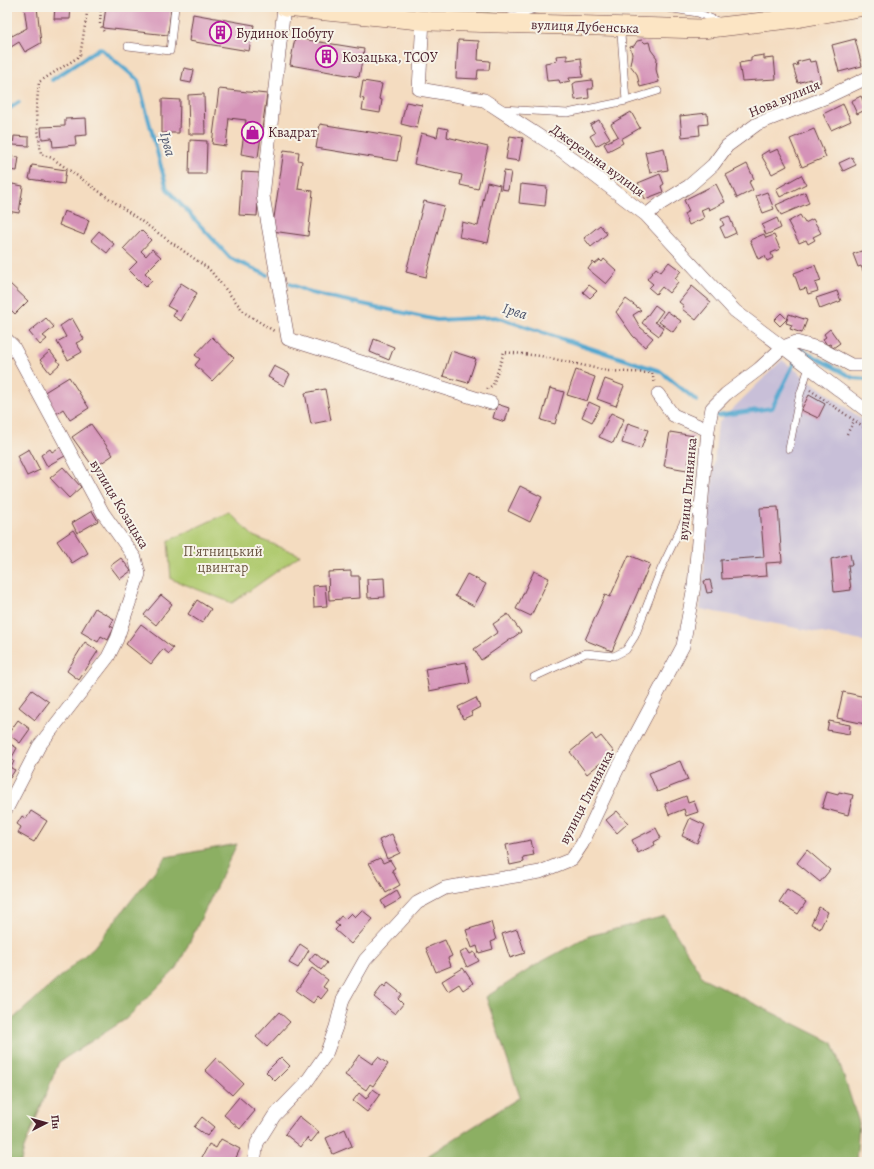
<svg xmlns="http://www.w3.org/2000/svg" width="874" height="1169" font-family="Alegreya,serif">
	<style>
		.industrial { fill: #c8bfd8 }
		.green { fill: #b1cb71; stroke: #7e754e }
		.forest { fill: #8caf63; stroke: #6b6747 }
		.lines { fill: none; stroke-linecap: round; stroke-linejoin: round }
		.stream { stroke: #53a7cf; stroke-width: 4 }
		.building { fill: #d593b8 }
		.service-casing { stroke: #643b41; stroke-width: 8 }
		.minor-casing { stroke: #643b41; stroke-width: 14 }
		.secondary-casing { stroke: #643b41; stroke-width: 20 }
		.path { stroke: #643b41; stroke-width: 2.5; stroke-dasharray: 1 3; stroke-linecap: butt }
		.service { stroke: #fff; stroke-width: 7 }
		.minor { stroke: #fff; stroke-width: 13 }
		.secondary { stroke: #fce5c4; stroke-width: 19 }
		.labels { text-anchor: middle; stroke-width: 4; stroke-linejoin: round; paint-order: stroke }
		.street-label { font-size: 14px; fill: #4a1f2b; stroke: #f7f3e8 }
		.poi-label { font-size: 14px; fill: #4a1f2b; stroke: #f7f3e8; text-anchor: start }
		.park-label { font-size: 14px; fill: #695340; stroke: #f7f3e8 }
		.water-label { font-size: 15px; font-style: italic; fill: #4e556d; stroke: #f7f3e8 }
	</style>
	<rect width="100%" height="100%" fill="#f7f3e8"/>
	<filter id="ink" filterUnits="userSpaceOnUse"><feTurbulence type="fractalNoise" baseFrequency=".025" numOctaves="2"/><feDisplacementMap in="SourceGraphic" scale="8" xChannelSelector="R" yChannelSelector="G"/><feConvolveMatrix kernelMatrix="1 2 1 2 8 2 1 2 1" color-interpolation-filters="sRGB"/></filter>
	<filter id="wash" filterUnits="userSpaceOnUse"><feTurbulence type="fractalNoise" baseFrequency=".012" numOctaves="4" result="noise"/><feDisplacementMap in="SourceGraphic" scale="16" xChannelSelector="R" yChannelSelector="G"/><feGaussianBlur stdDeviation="0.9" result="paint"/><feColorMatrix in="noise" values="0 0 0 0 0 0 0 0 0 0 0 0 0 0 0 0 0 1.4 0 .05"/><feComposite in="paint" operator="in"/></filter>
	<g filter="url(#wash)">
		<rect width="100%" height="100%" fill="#f4dcc0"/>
		<path class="industrial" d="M782,360L867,423V642L700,609L718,423Z"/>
		<path class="green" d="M446,7H507L491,12Z
			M229,512L253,536L300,555L232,603L171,579L168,541Z"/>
		<path class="forest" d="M237,844L177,968L126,1019L59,1062L24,1148L21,1162H7V1021L14,1018L94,947L166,857Z
			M665,916L703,978L833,1043L859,1123L856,1162H426L429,1155L520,1097L486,997L541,962L589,936Z"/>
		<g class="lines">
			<path class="stream" d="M52,80L100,48L138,80L167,189L230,258L267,275
				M7,110L19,102
				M290,284L311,293L437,320L496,317L660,371L697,401
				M717,416L772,408L801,349L853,378L867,379"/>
		</g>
		<g id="blocks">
			<path class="building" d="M24,7H37L41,43L25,52L19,42L11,47L7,43V33L10,32L12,36L27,28Z
				M55,7H71L70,19H54Z
				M106,7H150L171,9L168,35L103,28Z
				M193,14L254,25L249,51L189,41Z
				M295,38L364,49L359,77L290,65Z
				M855,39L862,66L839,72L832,45Z
				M458,40L479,41L478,60L490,61L489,70H478L477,79L456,78Z
				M642,40L645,43L649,42L651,50L657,58L656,69L659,82L640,87L637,74L630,65L632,54L630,47L634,46L637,41Z
				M567,55V60L581,58L583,77L569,78L570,81L560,83L559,80L547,81L545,63L557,61L556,56Z
				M764,55V59L774,58L776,79L742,81L739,63L751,61V57Z
				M809,59L810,62L816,61L821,82L811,85L810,79L798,83L793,66L798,65L797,62Z
				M184,68L194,70L191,83L181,81Z
				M592,80L593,89H588L589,98L575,100L573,84L576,82Z
				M363,81L382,84L379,99L382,100L380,113L362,110L364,99L360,98Z
				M219,89L267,94L258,157L241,154L246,120L229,118L226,146L212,144Z
				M204,94L205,134H189L188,95Z
				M861,96L867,109L857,114L851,101Z
				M162,99L180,100L179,133H162Z
				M406,102L422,105L417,128L401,124Z
				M843,104L851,121L831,130L823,114Z
				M631,112L640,128L621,139L623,143L608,151L604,144L618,136L611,124Z
				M707,113L708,124L699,125L700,135L682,137L680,116Z
				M86,118L87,135L75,136L76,145L53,147L52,138L42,139L41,127L65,126V119Z
				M599,120L610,138L596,146L590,136L595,133L590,125Z
				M320,124L401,137L397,161L316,148Z
				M439,127L448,129L447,137L488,147L478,189L460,185L462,175L414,164L421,133L437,137Z
				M814,129L826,157L802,167L790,139Z
				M14,136L29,137V146L13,145Z
				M510,136L523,138L519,161L506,159Z
				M190,140L207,141L206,174H189Z
				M664,148L668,170L650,173L645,152Z
				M778,149L787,166L772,174L761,155L769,150V153Z
				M284,150L299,152L298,160L302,161L298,189L313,191L308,236L272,231Z
				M7,156L19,157L17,171L7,170Z
				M852,157L856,165L843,171L839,163Z
				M747,164L754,179L749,182L753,190L737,198L726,175Z
				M32,165L66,170L64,184L29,179Z
				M504,171L511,172L508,190L501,189Z
				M242,172L260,173L257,216L239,215Z
				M660,174L664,184L661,186L663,192L645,199L638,183Z
				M801,175L806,184L780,197L776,189Z
				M487,182L500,185L488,243L459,237L462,222L478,226Z
				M7,183L23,186L19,213L7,211Z
				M521,184L547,187L545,206L519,203Z
				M716,184L725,202L709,210L708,207L701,210L704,218L689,225L684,214L689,211L684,200Z
				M767,192L774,209L763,213L756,196Z
				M805,192L809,203L781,215L776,205Z
				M424,201L444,206L426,277L406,272Z
				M64,211L89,220L84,235L59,225Z
				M800,215L805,223L813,219L821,233L813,237L815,240L808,244L806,240L799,243L788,222Z
				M729,216L736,233L725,238L720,227L724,225L721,219Z
				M777,218L781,228L766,235L762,225Z
				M600,225L607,234L591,247L584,238Z
				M141,230L151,240L141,251L146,256L152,249L161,257L145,273L152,280L146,287L129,270L137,262L123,249Z
				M99,231L114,244L107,253L91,240Z
				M764,234L766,238L774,235L780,249L771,253L773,258L767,261L765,256L758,259L750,240Z
				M867,249V272L864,273L861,266L858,267L853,254Z
				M604,259L617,271L606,284L588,269L593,262L595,264L600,260L602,262Z
				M669,262L681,271L675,278L678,282L669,293L662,287L656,294L649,288L653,284L647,279L656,268L661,272Z
				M815,265L821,281L815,283L818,291L808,294L806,288L800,290L794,273Z
				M9,283L28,301L15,314L7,306V285Z
				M181,283L197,293L181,321L173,316L176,311L167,306Z
				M589,285L597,291L590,298L583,292Z
				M692,286L711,302L696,320L682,309L684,306L679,302Z
				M837,291L841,301L820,309L816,298Z
				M626,299L641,310L633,315L640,327L653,338L645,347L633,336L616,312Z
				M655,305L663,311L655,322L664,328L659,336L642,323Z
				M667,311L681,321L673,332L659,322Z
				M781,313L787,319L780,326L774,320Z
				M789,314L807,320L802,333L790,329L792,325L786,323Z
				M46,318L54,327L43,336L47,339L40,345L29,332Z
				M72,318L84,339L76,343L82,352L68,360L57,342L66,337L60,326Z
				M830,329L840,343L833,348L830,344L827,345L823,339L826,337L824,334Z
				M212,337L234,358L212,381L195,365L200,359L195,355Z
				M374,339L394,347L389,360L370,352Z
				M50,351L60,364L50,373L40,360Z
				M451,351L476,359L468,383L443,376Z
				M274,366L290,374L284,386L268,377Z
				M576,370L595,377L587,401L567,395Z
				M69,377L89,408L70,420L63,409L56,414L43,393Z
				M605,379L624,386L616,406L597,399Z
				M550,388L564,392L555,424L541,420Z
				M325,389L331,420L311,424L305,393Z
				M809,395L825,404L818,418L801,410Z
				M589,402L600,407L592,422L582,417Z
				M497,404L509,408L505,422L493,418Z
				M611,413L624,419L613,443L599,437Z
				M628,423L648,430L641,449L622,443Z
				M91,424L113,455L94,468L72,437Z
				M670,432L694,436L687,470L664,466Z
				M60,447L65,456L47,466L41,455L50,449L52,452Z
				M29,449L40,470L27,476L17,456Z
				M63,467L81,487L69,498L50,478Z
				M520,486L542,497L530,522L508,511Z
				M778,507L782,562L766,563L767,576L722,579L721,560L764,557L760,508Z
				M92,511L98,521L77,533L72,523Z
				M73,530L88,553L72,563L57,541Z
				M850,554L852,565H848L851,590L834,592L831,559Z
				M629,555L650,564L612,651L585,640L605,595L610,597Z
				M121,558L131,571L120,579L110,566Z
				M351,571V576H359L360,598L329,600L328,572Z
				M534,571L549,578L531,616L516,609Z
				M467,574L486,584L474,606L455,596Z
				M384,578L385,597L368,598L367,579Z
				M710,580L713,592L707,593L704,581Z
				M325,585L327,606L314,607L313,586Z
				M161,595L172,604L156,625L144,615Z
				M197,600L211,609L202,623L188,614Z
				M95,608L114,619L110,626L114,628L108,640L101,636L98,642L81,632Z
				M508,614L521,632L481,660L474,649L498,632L493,624Z
				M141,624L173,648L169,654L163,649L151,664L126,644Z
				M85,642L98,651L79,680L67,671Z
				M466,662L470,683L429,691L425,669Z
				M32,690L49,702L35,720L19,707Z
				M843,692L865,697L862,705L867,707L865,724L837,718Z
				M476,698L480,707L471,712L472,715L463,719L458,707Z
				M18,720L30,729L20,743L8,734Z
				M829,721L850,725L849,734L827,730Z
				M592,734L596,740L601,736L614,752L587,774L570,752Z
				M7,742L17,748L11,759L14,761L11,768L15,770L10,778L7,776Z
				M680,761L688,780L657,792L649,773Z
				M827,792L838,795L839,792L853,795L848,815L822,808Z
				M686,796L688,803L694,801L698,812L686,816L684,809L669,815L665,804Z
				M31,811L47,821L34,842L18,833L21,827L17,824L22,816L26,819Z
				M617,811L628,823L617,833L606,820Z
				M690,818L705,825L697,843L682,836Z
				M656,828L661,838L654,842L655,845L638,853L632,840Z
				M392,834L400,853L387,859L379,840Z
				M531,840L534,855L523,857L524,862L510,865L506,845Z
				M807,850L830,870L820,882L797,863Z
				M380,858L383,863L390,860L395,868L392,870L400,885L386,893L369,863Z
				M787,890L806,902L798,914L779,902Z
				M397,891L401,899L385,908L381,901Z
				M819,907L828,912L820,929L811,924Z
				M362,910L373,919L351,944L335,930L339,926L335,923L341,916L345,919L351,913L355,917Z
				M491,922L496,940L491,942L493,949L479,953L477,946L472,948L466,930Z
				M517,929L525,953L510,958L502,934Z
				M445,940L452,956L448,958L451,966L436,972L426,948Z
				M300,944L309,950L298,968L289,963Z
				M467,949L470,954L474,952L479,961L467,967L460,953Z
				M315,953L327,963L321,970L309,960Z
				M312,968L328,980L323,987L328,990L321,999L318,996L313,1003L296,991Z
				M463,968L473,983L463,990L459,984L448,991L442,981Z
				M388,983L402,994L398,999L403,1004L395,1014L374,997L383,985L385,987Z
				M279,1012L290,1022L267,1047L256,1037Z
				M359,1055L372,1064L378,1057L388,1064L373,1086L370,1084L366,1090L345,1075Z
				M281,1057L290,1066L275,1081L266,1072Z
				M216,1058L243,1083L232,1095L205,1070Z
				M373,1089L380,1094L367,1112L353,1101L359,1093L366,1099Z
				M239,1097L255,1111L240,1129L224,1115Z
				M299,1116L319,1132L311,1142L307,1138L301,1147L285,1134Z
				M202,1117L214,1127L207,1136L194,1127Z
				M345,1129L352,1146L333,1154L326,1138Z
				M221,1139L240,1149L234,1162L200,1161L209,1144L216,1148Z"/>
		</g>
	</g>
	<g filter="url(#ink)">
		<use href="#blocks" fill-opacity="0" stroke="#643b41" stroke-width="1"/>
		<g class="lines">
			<defs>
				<path id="service" d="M661,7L698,13L720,22
					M509,17L542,7
					M616,29L621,34L626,101
					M128,46L170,51L175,7
					M501,109L567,113L626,101L658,91
					M789,449L799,398L809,367
					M534,677L586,653L614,656L626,650L635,636L661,569L683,523L700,501"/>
				<path id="minor" d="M284,7L263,196L288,339L491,403
					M423,20L419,89L484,100L562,151L646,215L735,311L867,411
					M646,215L660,204L689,186L713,165L727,146L757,124L827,97L867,78
					M7,340L13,346L103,513L135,558L139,574L117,639L108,657L39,746L7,808
					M658,394L673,415L708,430
					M254,1162L257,1143L274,1116L305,1084L326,1054L336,1027L343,999L365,960L417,903L445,888L540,872L572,859L582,844L617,770L683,646L694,586L708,430L712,408L726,394L759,369L783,347L796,342L821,349L851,365H867"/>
				<path id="secondary" d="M285,7L430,21L702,29L797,18L859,7"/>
			</defs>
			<use href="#service" class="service-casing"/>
			<use href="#minor" class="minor-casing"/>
			<use href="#secondary" class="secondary-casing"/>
			<path class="path" d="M88,7L80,56L39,82L36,112L41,154L52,158L209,269L245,313L274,331
				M101,7L100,24L104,32
				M487,389L493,385L504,352L541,356L608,371L652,373L655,384
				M810,390L867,429
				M847,434L854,421"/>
			<use href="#service" class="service"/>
			<use href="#minor" class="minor"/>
			<use href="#secondary" class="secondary"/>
		</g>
	</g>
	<defs>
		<symbol id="building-ring" viewBox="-11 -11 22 22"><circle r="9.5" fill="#f7f3e8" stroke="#b5179e" stroke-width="1.5"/><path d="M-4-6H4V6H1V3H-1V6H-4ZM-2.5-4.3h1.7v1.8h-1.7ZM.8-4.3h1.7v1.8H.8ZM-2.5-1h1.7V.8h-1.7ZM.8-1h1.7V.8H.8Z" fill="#b5179e"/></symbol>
		<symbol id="shop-ring" viewBox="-11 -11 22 22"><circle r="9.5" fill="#f7f3e8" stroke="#b5179e" stroke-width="1.5"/><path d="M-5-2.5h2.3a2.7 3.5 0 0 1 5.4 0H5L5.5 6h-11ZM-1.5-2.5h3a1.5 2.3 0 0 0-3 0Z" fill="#b5179e"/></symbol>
	</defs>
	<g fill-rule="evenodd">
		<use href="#building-ring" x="208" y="20" width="25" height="25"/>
		<use href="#building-ring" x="314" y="44" width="25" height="25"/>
		<use href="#shop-ring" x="240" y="120" width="25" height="25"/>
	</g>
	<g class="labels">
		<g class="street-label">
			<text transform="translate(585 26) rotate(2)" y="5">вулиця Дубенська</text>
			<text transform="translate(784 98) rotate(-23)" y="5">Нова вулиця</text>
			<text transform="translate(598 160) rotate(36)" y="5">Джерельна вулиця</text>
			<text transform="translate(687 489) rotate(-85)" y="5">вулиця Глинянка</text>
			<text transform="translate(120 504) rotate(59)" y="5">вулиця Козацька</text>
			<text transform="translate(586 797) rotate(-63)" y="5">вулиця Глинянка</text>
		</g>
		<g class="poi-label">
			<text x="236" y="38">Будинок Побуту</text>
			<text x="342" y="62">Козацька, ТСОУ</text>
			<text x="268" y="137">Квадрат</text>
		</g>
		<g class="park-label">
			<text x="223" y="556">П'ятницький<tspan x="223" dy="16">цвинтар</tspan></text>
		</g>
		<g class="water-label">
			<text transform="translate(168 144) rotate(75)" y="5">Ірва</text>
			<text transform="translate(515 311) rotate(17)" y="5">Ірва</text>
		</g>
	</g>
	<rect width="874" height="1169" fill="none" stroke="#f7f3e8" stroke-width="24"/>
	<g transform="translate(46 1123) rotate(84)" stroke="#f7f3e8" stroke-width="3" paint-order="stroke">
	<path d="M0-3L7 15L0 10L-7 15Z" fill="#4a1f2b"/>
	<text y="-6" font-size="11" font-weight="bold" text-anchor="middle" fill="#4a1f2b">Пн</text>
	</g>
</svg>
